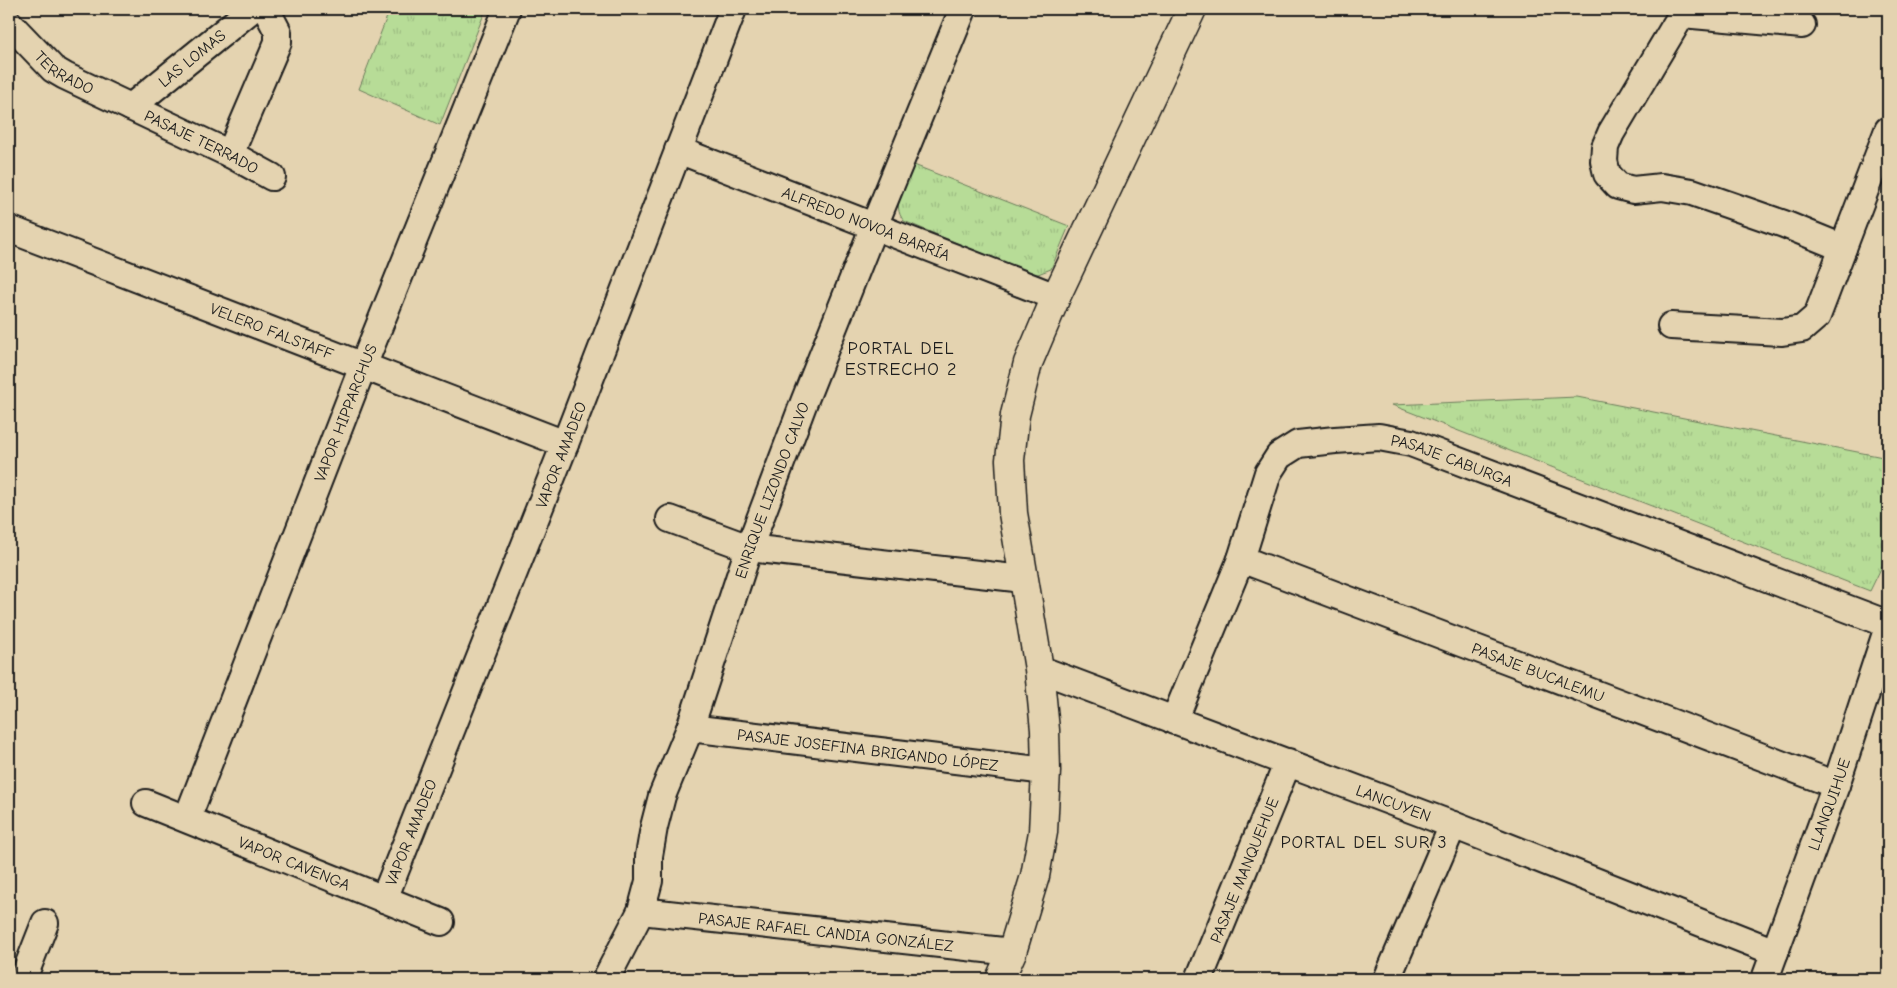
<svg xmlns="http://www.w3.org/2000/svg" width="1897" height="988" font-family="'Comic Neue',sans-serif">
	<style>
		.grass { fill: url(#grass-tufts); stroke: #6a7c5a }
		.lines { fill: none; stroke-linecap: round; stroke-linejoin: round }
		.minor-casing { stroke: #1c1c1c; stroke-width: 30 }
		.tertiary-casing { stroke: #1c1c1c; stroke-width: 31 }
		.minor { stroke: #e4d3b0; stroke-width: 26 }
		.tertiary { stroke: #e4d3b0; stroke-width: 28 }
		.labels { text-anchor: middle; stroke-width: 4; stroke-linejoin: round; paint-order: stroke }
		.street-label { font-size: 16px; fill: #1c1c1c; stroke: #e4d3b0 }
		.neighbourhood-label { font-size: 18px; letter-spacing: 1px; fill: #1c1c1c; stroke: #e4d3b0 }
	</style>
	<defs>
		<pattern id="grass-tufts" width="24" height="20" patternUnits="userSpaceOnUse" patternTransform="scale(1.25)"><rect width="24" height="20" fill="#b7dc97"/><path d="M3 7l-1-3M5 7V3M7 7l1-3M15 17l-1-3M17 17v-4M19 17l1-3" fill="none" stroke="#9dbc82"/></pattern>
	</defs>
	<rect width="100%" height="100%" fill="#e4d3b0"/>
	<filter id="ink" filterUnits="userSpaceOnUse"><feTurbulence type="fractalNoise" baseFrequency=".02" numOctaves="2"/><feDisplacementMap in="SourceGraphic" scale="10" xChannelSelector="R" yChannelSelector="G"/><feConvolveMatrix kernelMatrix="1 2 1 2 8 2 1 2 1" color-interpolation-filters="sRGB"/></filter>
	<g filter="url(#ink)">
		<path class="grass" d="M390,9H486L440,125L359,89Z
			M914,165L1069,226L1051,269L1038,274H1031L904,221C890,205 906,183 914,165Z
			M1577,397L1888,458V554L1870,591L1392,405Z"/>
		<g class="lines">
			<defs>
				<g id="minor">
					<path d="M1685,9L1611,133L1605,147L1604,161L1607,174L1618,186L1633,190L1662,187L1692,192L1784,224L1843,248"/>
					<path d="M1682,14L1802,25"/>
					<path id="s1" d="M9,23L53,69L65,76L230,154L272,177"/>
					<path id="s2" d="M131,107L252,9"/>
					<path id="s3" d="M678,150L1056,297"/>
					<path d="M230,154L278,42V32L266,9"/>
					<path id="s4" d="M9,229L565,444"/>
					<path d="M1671,326L1782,332L1802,329L1817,316L1888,130"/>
					<path d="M670,519L749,548L1024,579"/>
					<path id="s5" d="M1241,559L1836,785"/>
					<path id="s6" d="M1039,669L1453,825L1775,952"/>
					<path id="s7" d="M1174,721L1241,559L1268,473L1279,456L1298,444L1335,440L1379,437L1411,443L1888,624"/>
					<path id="s8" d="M690,728L1046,771"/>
					<path id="s9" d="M146,803L441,922"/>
					<path id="s10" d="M187,819L363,366L507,9"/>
					<path id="s11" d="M384,899L565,444L733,9"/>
					<path id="s12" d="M641,911L1012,952"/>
					<path d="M23,979L45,923"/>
					<path id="s13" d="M606,979L641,911L649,881V856L654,827L662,796L690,728L749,548L804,402L874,226L963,9"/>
					<path id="s14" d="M1199,979L1288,762"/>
					<path d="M1387,979L1453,825"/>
					<path id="s15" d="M1765,979L1836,785L1888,627"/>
				</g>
				<path id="tertiary" d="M1000,979L1012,952L1035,876L1043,832L1046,771L1045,730L1039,669L1013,513L1010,460L1015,415L1028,363L1056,297L1192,9"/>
			</defs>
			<use href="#minor" class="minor-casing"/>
			<use href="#tertiary" class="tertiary-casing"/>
			<use href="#minor" class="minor"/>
			<use href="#tertiary" class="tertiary"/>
		</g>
	</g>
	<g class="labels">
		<g class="street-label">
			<text dy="6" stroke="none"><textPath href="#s2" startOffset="78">LAS LOMAS</textPath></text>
			<text dy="6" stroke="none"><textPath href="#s1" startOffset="75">TERRADO</textPath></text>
			<text dy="6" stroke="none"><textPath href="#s1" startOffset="229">PASAJE TERRADO</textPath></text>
			<text dy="6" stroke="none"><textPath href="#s3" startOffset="202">ALFREDO NOVOA BARRÍA</textPath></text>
			<text dy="6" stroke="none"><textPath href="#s4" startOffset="282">VELERO FALSTAFF</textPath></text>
			<text dy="6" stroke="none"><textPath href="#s10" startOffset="436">VAPOR HIPPARCHUS</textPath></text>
			<text dy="6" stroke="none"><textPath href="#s11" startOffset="478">VAPOR AMADEO</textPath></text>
			<text dy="6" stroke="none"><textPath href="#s7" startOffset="466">PASAJE CABURGA</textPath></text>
			<text dy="6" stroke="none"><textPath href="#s13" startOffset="519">ENRIQUE LIZONDO CALVO</textPath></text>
			<text dy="6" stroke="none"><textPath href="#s5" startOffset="318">PASAJE BUCALEMU</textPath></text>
			<text dy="6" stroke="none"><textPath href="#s8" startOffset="179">PASAJE JOSEFINA BRIGANDO LÓPEZ</textPath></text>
			<text dy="6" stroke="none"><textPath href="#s6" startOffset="379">LANCUYEN</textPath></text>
			<text dy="6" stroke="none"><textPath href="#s15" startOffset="186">LLANQUIHUE</textPath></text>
			<text dy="6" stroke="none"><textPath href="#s11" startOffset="72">VAPOR AMADEO</textPath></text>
			<text dy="6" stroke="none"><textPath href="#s9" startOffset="160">VAPOR CAVENGA</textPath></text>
			<text dy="6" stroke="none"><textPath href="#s14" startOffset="118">PASAJE MANQUEHUE</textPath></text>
			<text dy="6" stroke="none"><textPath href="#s12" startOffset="186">PASAJE RAFAEL CANDIA GONZÁLEZ</textPath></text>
		</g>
		<g class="neighbourhood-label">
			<text x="901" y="354">PORTAL DEL<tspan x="901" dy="21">ESTRECHO 2</tspan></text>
			<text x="1364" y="848">PORTAL DEL SUR 3</text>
		</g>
	</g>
	<rect width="1897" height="988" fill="none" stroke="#e4d3b0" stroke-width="30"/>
	<rect x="15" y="15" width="1867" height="958" fill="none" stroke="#1c1c1c" stroke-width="2" filter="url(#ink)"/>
</svg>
